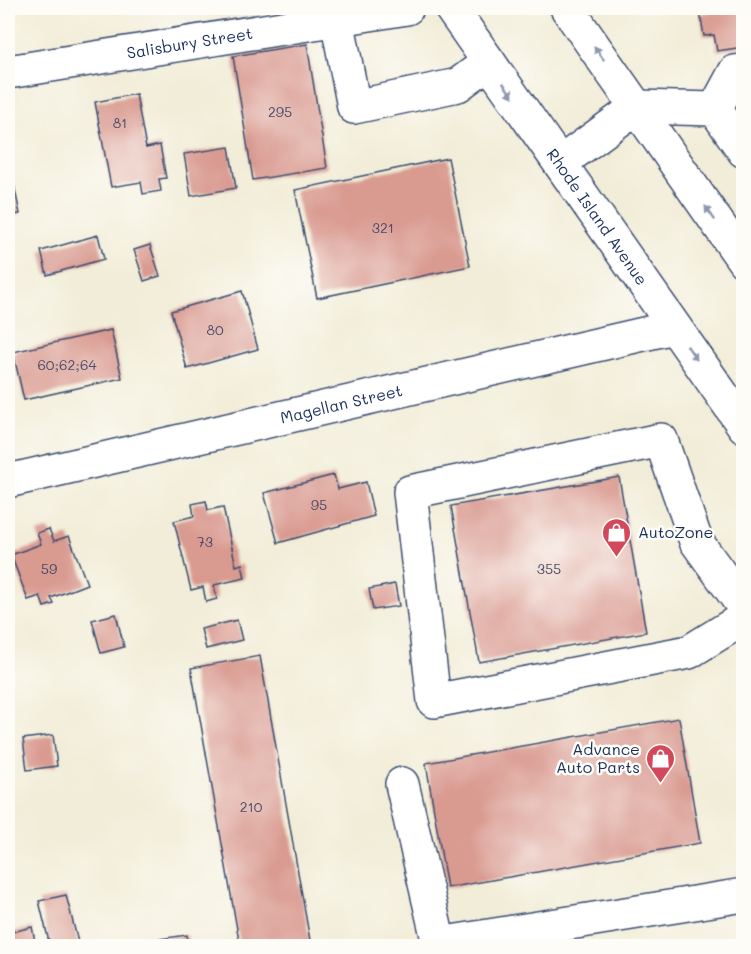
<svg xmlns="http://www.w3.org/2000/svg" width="751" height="954" font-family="Mali,sans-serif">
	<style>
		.building { fill: #d99a90 }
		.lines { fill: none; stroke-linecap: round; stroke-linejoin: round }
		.minor-casing { stroke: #3b4c70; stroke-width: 36 }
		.major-casing { stroke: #3b4c70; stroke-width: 36 }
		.minor { stroke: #fff; stroke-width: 33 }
		.major { stroke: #fff; stroke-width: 33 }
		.oneway { fill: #8d97ae }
		.labels { text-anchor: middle; stroke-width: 5; stroke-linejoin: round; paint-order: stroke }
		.number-label { font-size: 14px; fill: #4a4a6a }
		.street-label { font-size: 16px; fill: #1b2f5e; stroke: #fdfcf7 }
		.poi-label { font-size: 16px; fill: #1b2f5e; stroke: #fdfcf7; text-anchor: start }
	</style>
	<rect width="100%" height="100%" fill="#fdfcf7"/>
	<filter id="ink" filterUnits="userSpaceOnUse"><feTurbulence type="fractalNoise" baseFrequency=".0167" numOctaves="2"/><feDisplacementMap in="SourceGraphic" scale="12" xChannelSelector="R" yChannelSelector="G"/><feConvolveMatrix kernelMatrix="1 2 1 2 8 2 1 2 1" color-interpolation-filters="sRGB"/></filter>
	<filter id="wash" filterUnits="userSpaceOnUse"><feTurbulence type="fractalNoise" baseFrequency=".008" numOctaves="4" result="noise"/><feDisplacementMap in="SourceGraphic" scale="24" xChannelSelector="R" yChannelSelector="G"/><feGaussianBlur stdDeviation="1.35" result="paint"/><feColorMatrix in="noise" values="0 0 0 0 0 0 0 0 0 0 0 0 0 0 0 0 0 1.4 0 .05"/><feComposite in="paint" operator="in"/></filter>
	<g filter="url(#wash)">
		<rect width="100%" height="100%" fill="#f2edd8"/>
		<g id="blocks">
			<path class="building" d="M710,8H744V47L717,51L714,35L704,36L700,13L710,12Z
				M307,44L327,168L253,180L233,56Z
				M136,94L146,148L160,145L166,178L159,179L161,191L143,194L141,182L111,187L95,102Z
				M229,147L236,188L191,196L184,154Z
				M448,158L470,266L317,298L295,190Z
				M13,180L20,214L8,216V181Z
				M98,235L104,259L47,275L41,251Z
				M150,245L160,276L144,281L134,250Z
				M242,291L258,349L187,369L171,311Z
				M111,330L122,378L24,400L13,352Z
				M334,475L338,489L366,482L374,516L278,543L264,493Z
				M619,477L646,632L479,662L451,506Z
				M206,501L208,510L223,507L236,566L242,564L245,578L214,585L217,599L206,602L203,587L191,590L174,521L194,516L192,504Z
				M49,529L54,541L69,536L87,584L51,598L54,604L44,607L40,596L28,600L11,555L41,544L37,533Z
				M395,584L399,606L373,610L369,589Z
				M116,614L124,647L101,653L92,620Z
				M237,620L242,640L206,649L201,629Z
				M260,656L311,946H240L191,668Z
				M679,718L700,843L447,888L426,763Z
				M53,735L57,766L27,770L23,739Z
				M66,895L79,946H50L39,901Z
				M32,927L36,946H8V933Z
				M187,935L189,946H117V945Z"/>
		</g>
	</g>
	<g filter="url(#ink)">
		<use href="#blocks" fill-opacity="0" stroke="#3b4c70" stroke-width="1.5"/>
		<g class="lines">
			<defs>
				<g id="minor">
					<path d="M337,19L354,107L458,85L489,62"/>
					<path id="s1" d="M8,72L407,8"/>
					<path d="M715,109L735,72L744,71"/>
					<path d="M560,163L637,107L715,109L744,151"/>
					<path id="s2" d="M8,481L674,327"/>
					<path d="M744,607L696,541L661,440L410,492L434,701L689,652L744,618"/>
					<path d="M402,784L439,944"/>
					<path d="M439,946V944L744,895"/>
				</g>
				<g id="major">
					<path id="s3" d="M451,8L744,426"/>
					<path d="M567,8L744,261"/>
				</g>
			</defs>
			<use href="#minor" class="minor-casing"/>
			<use href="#major" class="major-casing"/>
			<use href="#minor" class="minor"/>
			<use href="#major" class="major"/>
		</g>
		<defs><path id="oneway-solid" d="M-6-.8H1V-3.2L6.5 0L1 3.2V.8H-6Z" transform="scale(1.5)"/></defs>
		<g class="oneway">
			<use href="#oneway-solid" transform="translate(599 53) rotate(-125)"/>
			<use href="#oneway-solid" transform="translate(508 90) rotate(55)"/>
			<use href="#oneway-solid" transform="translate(710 213) rotate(-125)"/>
			<use href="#oneway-solid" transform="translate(692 353) rotate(55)"/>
		</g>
	</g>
	<defs>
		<symbol id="shop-pin" viewBox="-11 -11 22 30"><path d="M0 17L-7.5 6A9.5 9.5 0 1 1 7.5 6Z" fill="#d1495b" stroke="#fdfcf7"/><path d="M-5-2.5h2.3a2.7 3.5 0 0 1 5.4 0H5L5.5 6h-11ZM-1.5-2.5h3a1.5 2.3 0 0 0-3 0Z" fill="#fff"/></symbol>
	</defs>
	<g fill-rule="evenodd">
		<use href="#shop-pin" x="600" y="516" width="33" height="45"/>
		<use href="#shop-pin" x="644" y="742" width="33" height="45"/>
	</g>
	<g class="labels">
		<g class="number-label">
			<text x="280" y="117">295</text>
			<text x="120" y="128">81</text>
			<text x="383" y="233">321</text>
			<text x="215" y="335">80</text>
			<text x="67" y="370">60;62;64</text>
			<text x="319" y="510">95</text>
			<text x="205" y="547">73</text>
			<text x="49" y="574">59</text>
			<text x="549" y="574">355</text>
			<text x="251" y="812">210</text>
		</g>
		<g class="street-label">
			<text dy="6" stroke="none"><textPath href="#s1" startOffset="184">Salisbury Street</textPath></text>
			<text dy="6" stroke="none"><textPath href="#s3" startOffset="255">Rhode Island Avenue</textPath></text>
			<text dy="6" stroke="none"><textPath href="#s2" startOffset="342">Magellan Street</textPath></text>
		</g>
		<g class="poi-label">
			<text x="638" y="538">AutoZone</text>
			<text x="640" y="755" text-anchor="end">Advance<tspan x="640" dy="18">Auto Parts</tspan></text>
		</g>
	</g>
	<rect width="751" height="954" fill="none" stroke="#fdfcf7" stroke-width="30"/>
</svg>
